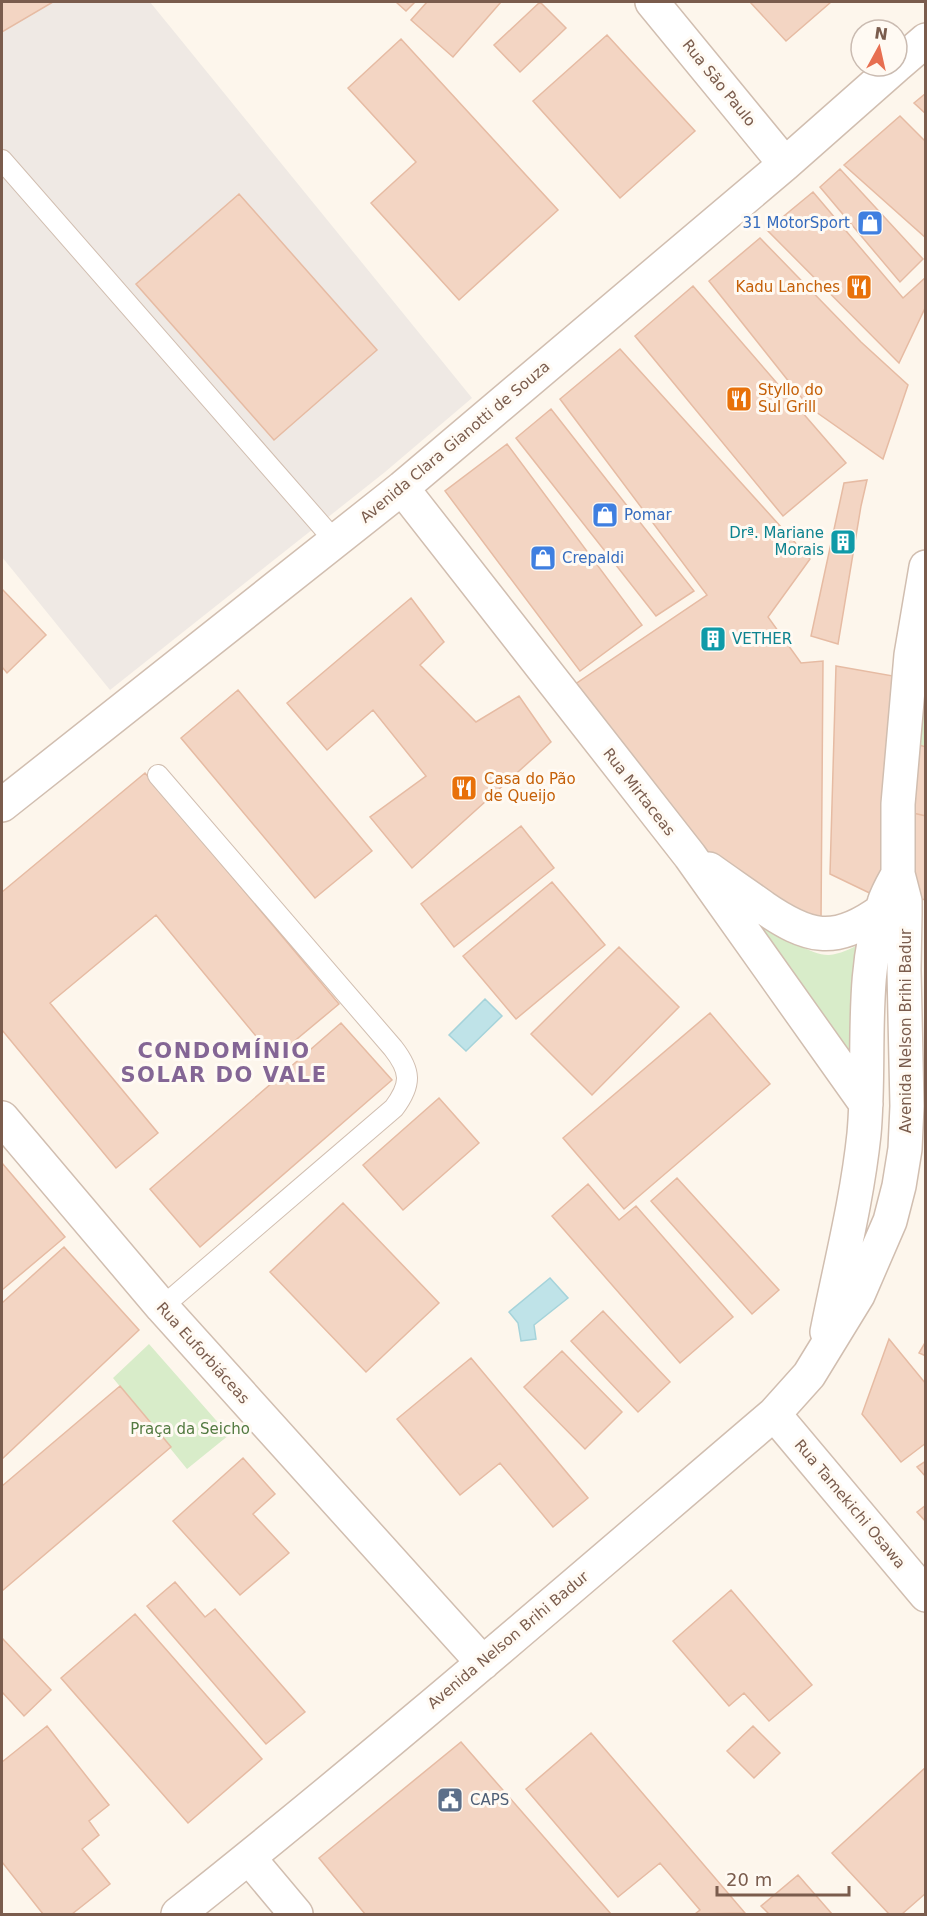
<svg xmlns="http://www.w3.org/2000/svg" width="927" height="1916" font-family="'DejaVu Sans',sans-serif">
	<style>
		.industrial { fill: #efe9e4 }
		.green { fill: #d8ecc9 }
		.water { fill: #bfe3e8; stroke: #a5d3da; stroke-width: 1.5 }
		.building { fill: #f3d5c3; stroke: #e6bba3; stroke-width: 1.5 }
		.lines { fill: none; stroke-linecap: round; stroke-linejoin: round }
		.lane-casing { stroke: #d1beb0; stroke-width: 22 }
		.street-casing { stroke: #d1beb0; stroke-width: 36 }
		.lane { stroke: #fff; stroke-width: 20 }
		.street { stroke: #fff; stroke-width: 33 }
		.labels { text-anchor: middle; stroke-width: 6; stroke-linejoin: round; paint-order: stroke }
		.street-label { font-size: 15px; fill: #7a5c4d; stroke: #fffaf3 }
		.shop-label { font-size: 15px; fill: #366cbe; stroke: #fffaf3; text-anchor: start }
		.food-label { font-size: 15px; fill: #c56008; stroke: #fffaf3; text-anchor: start }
		.culture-label { font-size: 15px; fill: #0d838f; stroke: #fffaf3; text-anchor: end }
		.park-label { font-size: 15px; fill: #537a41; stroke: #fffaf3 }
		.service-label { font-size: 15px; fill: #4e5e75; stroke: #fffaf3; text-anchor: start }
		.district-label { font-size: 21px; font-weight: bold; letter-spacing: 1.5px; fill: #846695; stroke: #fffaf3 }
	</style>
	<rect width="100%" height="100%" fill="#fdf6ec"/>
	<path class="industrial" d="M2,2H150L472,398L385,472L110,690L2,557Z"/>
	<path class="green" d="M925,622V747L916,744Z
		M735,901C757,916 804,956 829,955C840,954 850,949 860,944L856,1070Z
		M149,1344L229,1435L187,1469L113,1378Z"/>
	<path class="water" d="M485,999L502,1016L466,1051L449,1035Z
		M550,1278L568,1298L534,1325L536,1339L521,1341L518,1323L509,1312Z"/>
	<path class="building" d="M2,2H53L2,32Z
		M396,2H415L406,11Z
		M427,2H501L453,57L411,20Z
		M540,2L566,28L520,72L494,45Z
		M750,2H831L786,41Z
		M607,35L695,131L620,198L533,101Z
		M401,39L558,210L459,300L371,203L416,162L348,88Z
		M926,93V114L914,103Z
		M900,116L926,142V238L844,165Z
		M840,169L923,259L900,282L820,187Z
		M813,192L903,298L926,277V306L899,363L767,230Z
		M239,194L377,350L274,440L136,284Z
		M760,238L861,342L908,385L883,459L809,407L709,281Z
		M693,286L846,463L783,516L635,336Z
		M620,349L810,559L768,617L801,663L823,661L821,921L788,909L694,844L571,687L707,595L560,399Z
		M551,409L694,591L656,616L516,438Z
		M507,444L642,625L580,671L445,491Z
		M867,480L861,506L838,644L811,636L844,483Z
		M2,589L46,635L7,673L2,667Z
		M411,598L444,642L420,665L476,722L519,696L551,742L412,868L370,817L426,776L373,710L327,750L287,703Z
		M836,666L899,677L880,898L830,874Z
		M238,690L372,851L315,898L181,738Z
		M916,744L926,747V816L913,813Z
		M145,773L339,1004L274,1058L156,915L50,1003L158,1133L116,1168L2,1030V892Z
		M913,813L926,816V900L913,897Z
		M521,826L554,868L454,947L421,904Z
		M552,882L605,945L516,1019L463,956Z
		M619,947L679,1007L592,1095L531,1034Z
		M710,1013L770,1084L624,1209L563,1138Z
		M341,1023L392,1080L200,1247L150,1189Z
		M439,1098L479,1143L403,1210L363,1165Z
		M2,1163L65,1237L2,1290Z
		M677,1178L779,1290L752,1314L651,1201Z
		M588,1184L619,1220L636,1206L733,1317L680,1363L552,1216Z
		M343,1203L439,1303L366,1372L270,1272Z
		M64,1247L139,1330L2,1459V1303Z
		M603,1311L670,1382L638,1412L571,1341Z
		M889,1339L926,1384V1443L901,1462L862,1414Z
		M926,1341V1356L919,1353Z
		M562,1351L622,1412L585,1449L524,1387Z
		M471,1358L588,1498L553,1527L500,1463L460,1495L397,1419Z
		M120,1386L171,1447L2,1591V1486Z
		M243,1458L275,1494L253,1514L289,1553L240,1595L173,1521Z
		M926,1461V1477L917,1467Z
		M926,1505V1522L917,1512Z
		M175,1582L205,1617L215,1609L305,1712L266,1744L147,1606Z
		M731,1590L812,1685L769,1721L744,1693L729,1706L673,1641Z
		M135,1614L262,1759L188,1823L61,1678Z
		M2,1638L51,1690L24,1716L2,1692Z
		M47,1726L109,1805L89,1821L99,1835L82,1849L110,1884L72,1914H43L2,1862V1762Z
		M753,1726L780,1753L754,1778L727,1751Z
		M591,1733L745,1913L695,1914L700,1910L660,1863L618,1897L526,1789Z
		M461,1742L611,1914H365L319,1858Z
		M926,1767V1893L902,1914H889L832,1853Z
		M798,1875L832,1914H769L761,1906Z"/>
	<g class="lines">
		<defs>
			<path id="lane" d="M2,160L335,541
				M158,775L393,1048C411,1071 412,1084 394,1108L162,1307"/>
			<path id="street" d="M652,2L785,164
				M897,65L926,40
				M402,488L690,856L866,1104
				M2,805L402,488L785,164L896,66
				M709,869C727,882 745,894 763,907C808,938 834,945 881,911
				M2,1118L162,1307L483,1663
				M827,1332C840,1266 857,1201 864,1134C871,1058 859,976 884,903C887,893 893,883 898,874
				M774,1414L926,1595
				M249,1858L296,1914
				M178,1914C381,1753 577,1582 774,1414L809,1375L858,1295L890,1221L899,1186L905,1149L907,1106L904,970L905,913V901L898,874V804L911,655L926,567"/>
		</defs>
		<use href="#lane" class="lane-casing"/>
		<use href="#street" class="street-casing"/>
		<use href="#lane" class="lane"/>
		<use href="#street" class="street"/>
	</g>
	<defs>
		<symbol id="shop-square" viewBox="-11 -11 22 22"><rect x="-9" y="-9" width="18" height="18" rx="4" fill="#3f7fe0" stroke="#fffaf3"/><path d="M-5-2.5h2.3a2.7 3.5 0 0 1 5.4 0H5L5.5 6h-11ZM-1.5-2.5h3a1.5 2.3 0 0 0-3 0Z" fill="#fff"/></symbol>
		<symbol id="restaurant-square" viewBox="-11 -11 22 22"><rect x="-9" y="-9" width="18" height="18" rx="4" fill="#e8710a" stroke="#fffaf3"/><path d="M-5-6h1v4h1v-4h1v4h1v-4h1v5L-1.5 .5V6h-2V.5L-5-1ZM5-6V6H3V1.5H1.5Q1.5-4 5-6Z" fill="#fff"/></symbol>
		<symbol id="building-square" viewBox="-11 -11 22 22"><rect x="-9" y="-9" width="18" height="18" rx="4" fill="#0f9aa8" stroke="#fffaf3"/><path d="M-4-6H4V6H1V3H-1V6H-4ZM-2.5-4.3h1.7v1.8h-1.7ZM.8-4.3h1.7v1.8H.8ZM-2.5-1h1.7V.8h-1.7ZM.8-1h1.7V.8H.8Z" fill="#fff"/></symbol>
		<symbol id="civic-square" viewBox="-11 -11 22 22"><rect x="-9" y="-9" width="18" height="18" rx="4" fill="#5c6f8a" stroke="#fffaf3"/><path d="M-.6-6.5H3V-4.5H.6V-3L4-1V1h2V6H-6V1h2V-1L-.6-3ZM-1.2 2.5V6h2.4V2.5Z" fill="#fff"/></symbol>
	</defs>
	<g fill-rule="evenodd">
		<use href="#shop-square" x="855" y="208" width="30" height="30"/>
		<use href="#restaurant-square" x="844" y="272" width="30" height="30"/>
		<use href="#restaurant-square" x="724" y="384" width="30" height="30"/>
		<use href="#shop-square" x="590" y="500" width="30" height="30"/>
		<use href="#building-square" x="828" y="527" width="30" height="30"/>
		<use href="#shop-square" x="528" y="543" width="30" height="30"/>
		<use href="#building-square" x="698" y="624" width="30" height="30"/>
		<use href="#restaurant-square" x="449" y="773" width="30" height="30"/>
		<use href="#civic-square" x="435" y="1785" width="30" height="30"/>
	</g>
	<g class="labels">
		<g class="street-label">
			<text transform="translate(719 83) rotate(51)" y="5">Rua São Paulo</text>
			<text transform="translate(455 442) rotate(-40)" y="5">Avenida Clara Gianotti de Souza</text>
			<text transform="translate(639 792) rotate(52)" y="5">Rua Mirtaceas</text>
			<text transform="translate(906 1031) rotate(-90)" y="5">Avenida Nelson Brihi Badur</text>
			<text transform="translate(203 1353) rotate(48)" y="5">Rua Euforbiáceas</text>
			<text transform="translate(850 1504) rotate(50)" y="5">Rua Tamekichi Osawa</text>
			<text transform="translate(508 1640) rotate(-40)" y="5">Avenida Nelson Brihi Badur</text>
		</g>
		<g class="shop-label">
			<text x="850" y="228" text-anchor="end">31 MotorSport</text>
			<text x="624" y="520">Pomar</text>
			<text x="562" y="563">Crepaldi</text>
		</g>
		<g class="food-label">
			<text x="840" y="292" text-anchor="end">Kadu Lanches</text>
			<text x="758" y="395">Styllo do<tspan x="758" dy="17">Sul Grill</tspan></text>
			<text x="484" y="784">Casa do Pão<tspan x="484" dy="17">de Queijo</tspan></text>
		</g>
		<g class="culture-label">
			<text x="824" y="538">Drª. Mariane<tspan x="824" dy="17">Morais</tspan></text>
			<text x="732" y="644" text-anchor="start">VETHER</text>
		</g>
		<g class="park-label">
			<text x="190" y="1434">Praça da Seicho</text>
		</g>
		<g class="service-label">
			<text x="470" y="1805">CAPS</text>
		</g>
		<g class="district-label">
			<text x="224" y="1058">CONDOMÍNIO<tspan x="224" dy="24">SOLAR DO VALE</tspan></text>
		</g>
	</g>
	<rect width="927" height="1916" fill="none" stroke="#7a5c4d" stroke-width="6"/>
	<g transform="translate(879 48) rotate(8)"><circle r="28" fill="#fffaf3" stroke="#cabbb1" stroke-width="1.5"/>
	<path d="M0-4.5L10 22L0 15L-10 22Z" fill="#e76f51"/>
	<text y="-9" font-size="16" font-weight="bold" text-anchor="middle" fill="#7a5c4d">N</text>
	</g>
	<path d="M717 1886v9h132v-9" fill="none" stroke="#7a5c4d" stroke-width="3"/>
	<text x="726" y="1886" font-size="18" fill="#7a5c4d" stroke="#fffaf3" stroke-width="4.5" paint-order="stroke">20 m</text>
</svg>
